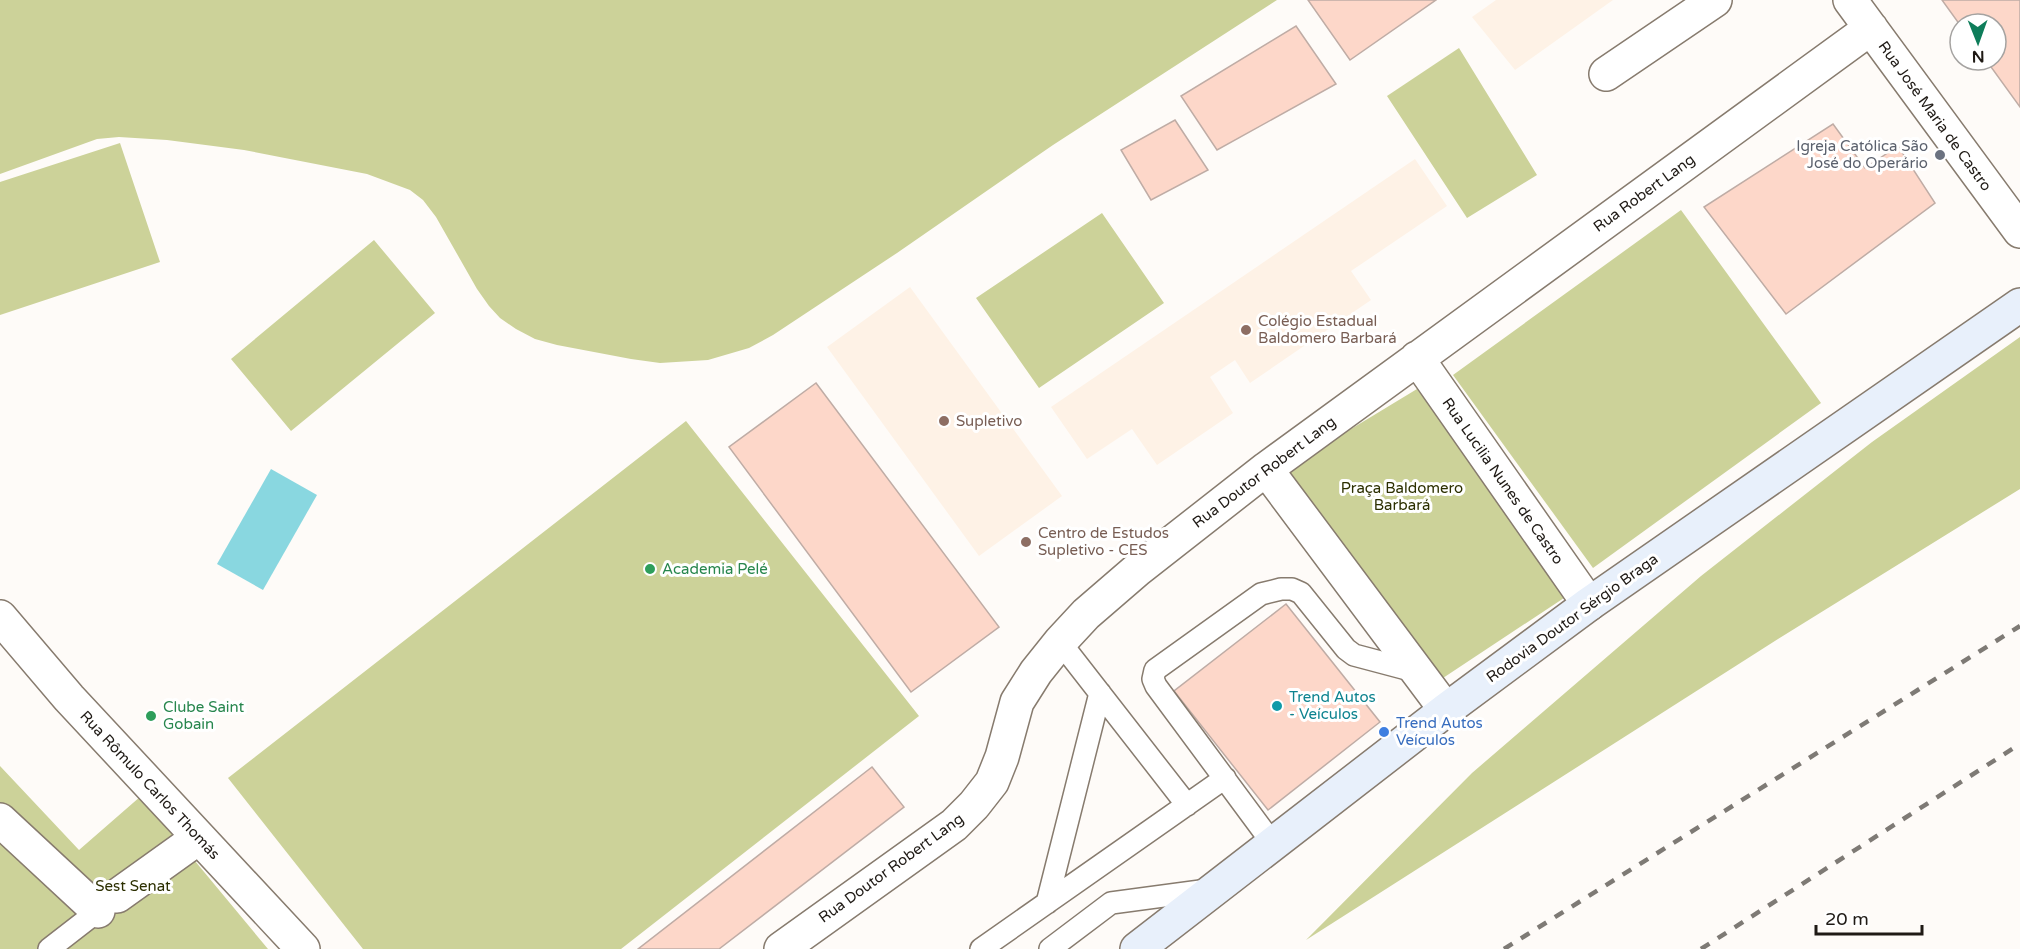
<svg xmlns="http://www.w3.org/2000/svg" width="2020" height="949" font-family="'Varela Round',sans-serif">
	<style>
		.built { fill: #fef2e6 }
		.green { fill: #ccd299 }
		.water { fill: #89d7e0 }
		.building { fill: #fdd7c9; stroke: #bfaca5; stroke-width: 1.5 }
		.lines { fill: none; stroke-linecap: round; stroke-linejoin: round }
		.service-casing { stroke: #877b6e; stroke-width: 24 }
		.minor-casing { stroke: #877b6e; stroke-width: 36 }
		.secondary-casing { stroke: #877b6e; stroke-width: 36 }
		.service { stroke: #fff; stroke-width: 21 }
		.minor { stroke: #fff; stroke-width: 33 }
		.secondary { stroke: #e8f0fb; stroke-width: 33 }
		.rail { stroke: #7e7a75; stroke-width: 4.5; stroke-dasharray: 10 10; stroke-linecap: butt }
		.worship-dot { fill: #6b7280; stroke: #fff; stroke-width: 2 }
		.education-dot { fill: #8d6e63; stroke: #fff; stroke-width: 2 }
		.leisure-dot { fill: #2e9e5b; stroke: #fff; stroke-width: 2 }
		.culture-dot { fill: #0f9aa8; stroke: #fff; stroke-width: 2 }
		.shop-dot { fill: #3f7fe0; stroke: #fff; stroke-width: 2 }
		.labels { text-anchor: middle; stroke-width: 6; stroke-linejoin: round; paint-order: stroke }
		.street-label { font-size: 15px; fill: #1f1a15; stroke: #fff }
		.worship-label { font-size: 15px; fill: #5b616d; stroke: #fff; text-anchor: end }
		.education-label { font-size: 15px; fill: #785e54; stroke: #fff; text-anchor: start }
		.park-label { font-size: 15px; fill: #2c2f01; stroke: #fff }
		.leisure-label { font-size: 15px; fill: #27864d; stroke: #fff; text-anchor: start }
		.culture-label { font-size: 15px; fill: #0d838f; stroke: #fff; text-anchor: start }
		.shop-label { font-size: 15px; fill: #366cbe; stroke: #fff; text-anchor: start }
	</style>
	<rect width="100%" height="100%" fill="#fefbf8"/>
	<path class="built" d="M1496,0H1613L1515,70L1472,17Z
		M1415,159L1447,206L1351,271L1371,300L1250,383L1235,360L1210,377L1233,413L1157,465L1132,429L1087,459L1051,407Z
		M910,287L1062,496L979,556L827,347Z"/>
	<path class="green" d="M0,0H1277L1053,145L897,253L773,335L749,348L708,360L660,363L631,359L557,345L535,339L516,329L500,318L489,306L477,289L436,217L423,200L410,190L367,174L244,150L167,140L119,137L97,139L0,174Z
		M1459,48L1537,175L1467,218L1387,96Z
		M120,143L160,262L0,315V182Z
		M1681,210L1821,403L1593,568L1453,375Z
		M1102,213L1164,303L1039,388L976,298Z
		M374,240L435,313L291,431L231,359Z
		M2020,337V489L1778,639L1306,940L1472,773L1701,576L1872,442Z
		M1417,389L1570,594L1443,678L1285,469Z
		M686,421L919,716L621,949H363L228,778Z
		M0,766L79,850L141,796L268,949H0Z"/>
	<path class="water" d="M271,469L317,495L263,590L217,564Z"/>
	<path class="building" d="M1308,0H1436L1350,60Z
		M1942,0H2020V107L1986,60H1996V24L1960,25Z
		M1296,26L1336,84L1217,150L1181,96Z
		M1175,120L1208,170L1151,200L1121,150Z
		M1833,124L1865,168L1898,146L1935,203L1786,314L1704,207Z
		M816,383L999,627L911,692L729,447Z
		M1286,604L1380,722L1268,810L1174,691Z
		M872,767L904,807L719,949H638Z"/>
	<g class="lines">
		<defs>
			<path id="service" d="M1060,642L1187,805
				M1273,844L1156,686L1153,679L1155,670L1261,594L1281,589H1292L1301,593L1346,649L1354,655L1418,672
				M1047,903L1100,693
				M49,949L107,904
				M981,949L1225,778
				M1050,949L1111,903L1208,890"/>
			<path id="minor" d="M1850,0L2020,231
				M1606,74L1715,0
				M1417,358L1589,604
				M1266,469L1446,710
				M0,617L69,698L303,949
				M0,820L98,911
				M117,896L198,838
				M781,949L954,825L974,805L992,782L1002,757L1017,702L1036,672L1060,642L1086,614L1137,570L1266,469L1871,28"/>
			<path id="secondary" d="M1137,949L1446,710L1589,604L2020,305"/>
		</defs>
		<use href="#service" class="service-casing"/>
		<use href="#minor" class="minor-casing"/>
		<use href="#secondary" class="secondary-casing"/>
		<use href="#service" class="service"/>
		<use href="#minor" class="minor"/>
		<use href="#secondary" class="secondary"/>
		<path class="rail" d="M1504,949L2020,626
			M1701,949L2020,744"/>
	</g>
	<circle class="worship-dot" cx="1940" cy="155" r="6"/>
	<g class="education-dot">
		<circle cx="1246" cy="330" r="6"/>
		<circle cx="944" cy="421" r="6"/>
		<circle cx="1026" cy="542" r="6"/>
	</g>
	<g class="leisure-dot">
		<circle cx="650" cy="569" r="6"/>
		<circle cx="151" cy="716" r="6"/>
	</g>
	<circle class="culture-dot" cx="1277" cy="706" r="6"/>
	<circle class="shop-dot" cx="1384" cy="732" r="6"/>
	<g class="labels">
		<g class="street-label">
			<text transform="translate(1935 116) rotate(54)" y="5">Rua José Maria de Castro</text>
			<text transform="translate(1644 193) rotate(-36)" y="5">Rua Robert Lang</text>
			<text transform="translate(1264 472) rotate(-37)" y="5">Rua Doutor Robert Lang</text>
			<text transform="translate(1503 481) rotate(55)" y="5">Rua Lucilia Nunes de Castro</text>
			<text transform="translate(1572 618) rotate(-36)" y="5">Rodovia Doutor Sérgio Braga</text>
			<text transform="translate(150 785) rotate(47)" y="5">Rua Rômulo Carlos Thomás</text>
			<text transform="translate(891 868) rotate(-36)" y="5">Rua Doutor Robert Lang</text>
		</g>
		<g class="worship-label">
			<text x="1928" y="151">Igreja Católica São<tspan x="1928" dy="17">José do Operário</tspan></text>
		</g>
		<g class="education-label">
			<text x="1258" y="326">Colégio Estadual<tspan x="1258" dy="17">Baldomero Barbará</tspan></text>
			<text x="956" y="426">Supletivo</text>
			<text x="1038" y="538">Centro de Estudos<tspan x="1038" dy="17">Supletivo - CES</tspan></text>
		</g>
		<g class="park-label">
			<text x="1402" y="493">Praça Baldomero<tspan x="1402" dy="17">Barbará</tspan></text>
			<text x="133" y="891">Sest Senat</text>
		</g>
		<g class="leisure-label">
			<text x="662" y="574">Academia Pelé</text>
			<text x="163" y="712">Clube Saint<tspan x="163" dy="17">Gobain</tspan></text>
		</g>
		<g class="culture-label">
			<text x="1289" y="702">Trend Autos<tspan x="1289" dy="17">- Veículos</tspan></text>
		</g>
		<g class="shop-label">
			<text x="1396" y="728">Trend Autos<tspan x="1396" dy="17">Veículos</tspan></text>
		</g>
	</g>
	<g transform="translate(1978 42) rotate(179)"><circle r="28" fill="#ffffff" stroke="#a5a3a1" stroke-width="1.5"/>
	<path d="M0-4.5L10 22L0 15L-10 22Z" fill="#0e7d5a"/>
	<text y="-9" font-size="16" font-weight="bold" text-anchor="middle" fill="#1f1a15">N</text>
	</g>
	<path d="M1816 925v9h106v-9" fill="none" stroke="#1f1a15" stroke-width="3"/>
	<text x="1825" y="925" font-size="18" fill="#1f1a15" stroke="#ffffff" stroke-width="4.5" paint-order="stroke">20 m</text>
</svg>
